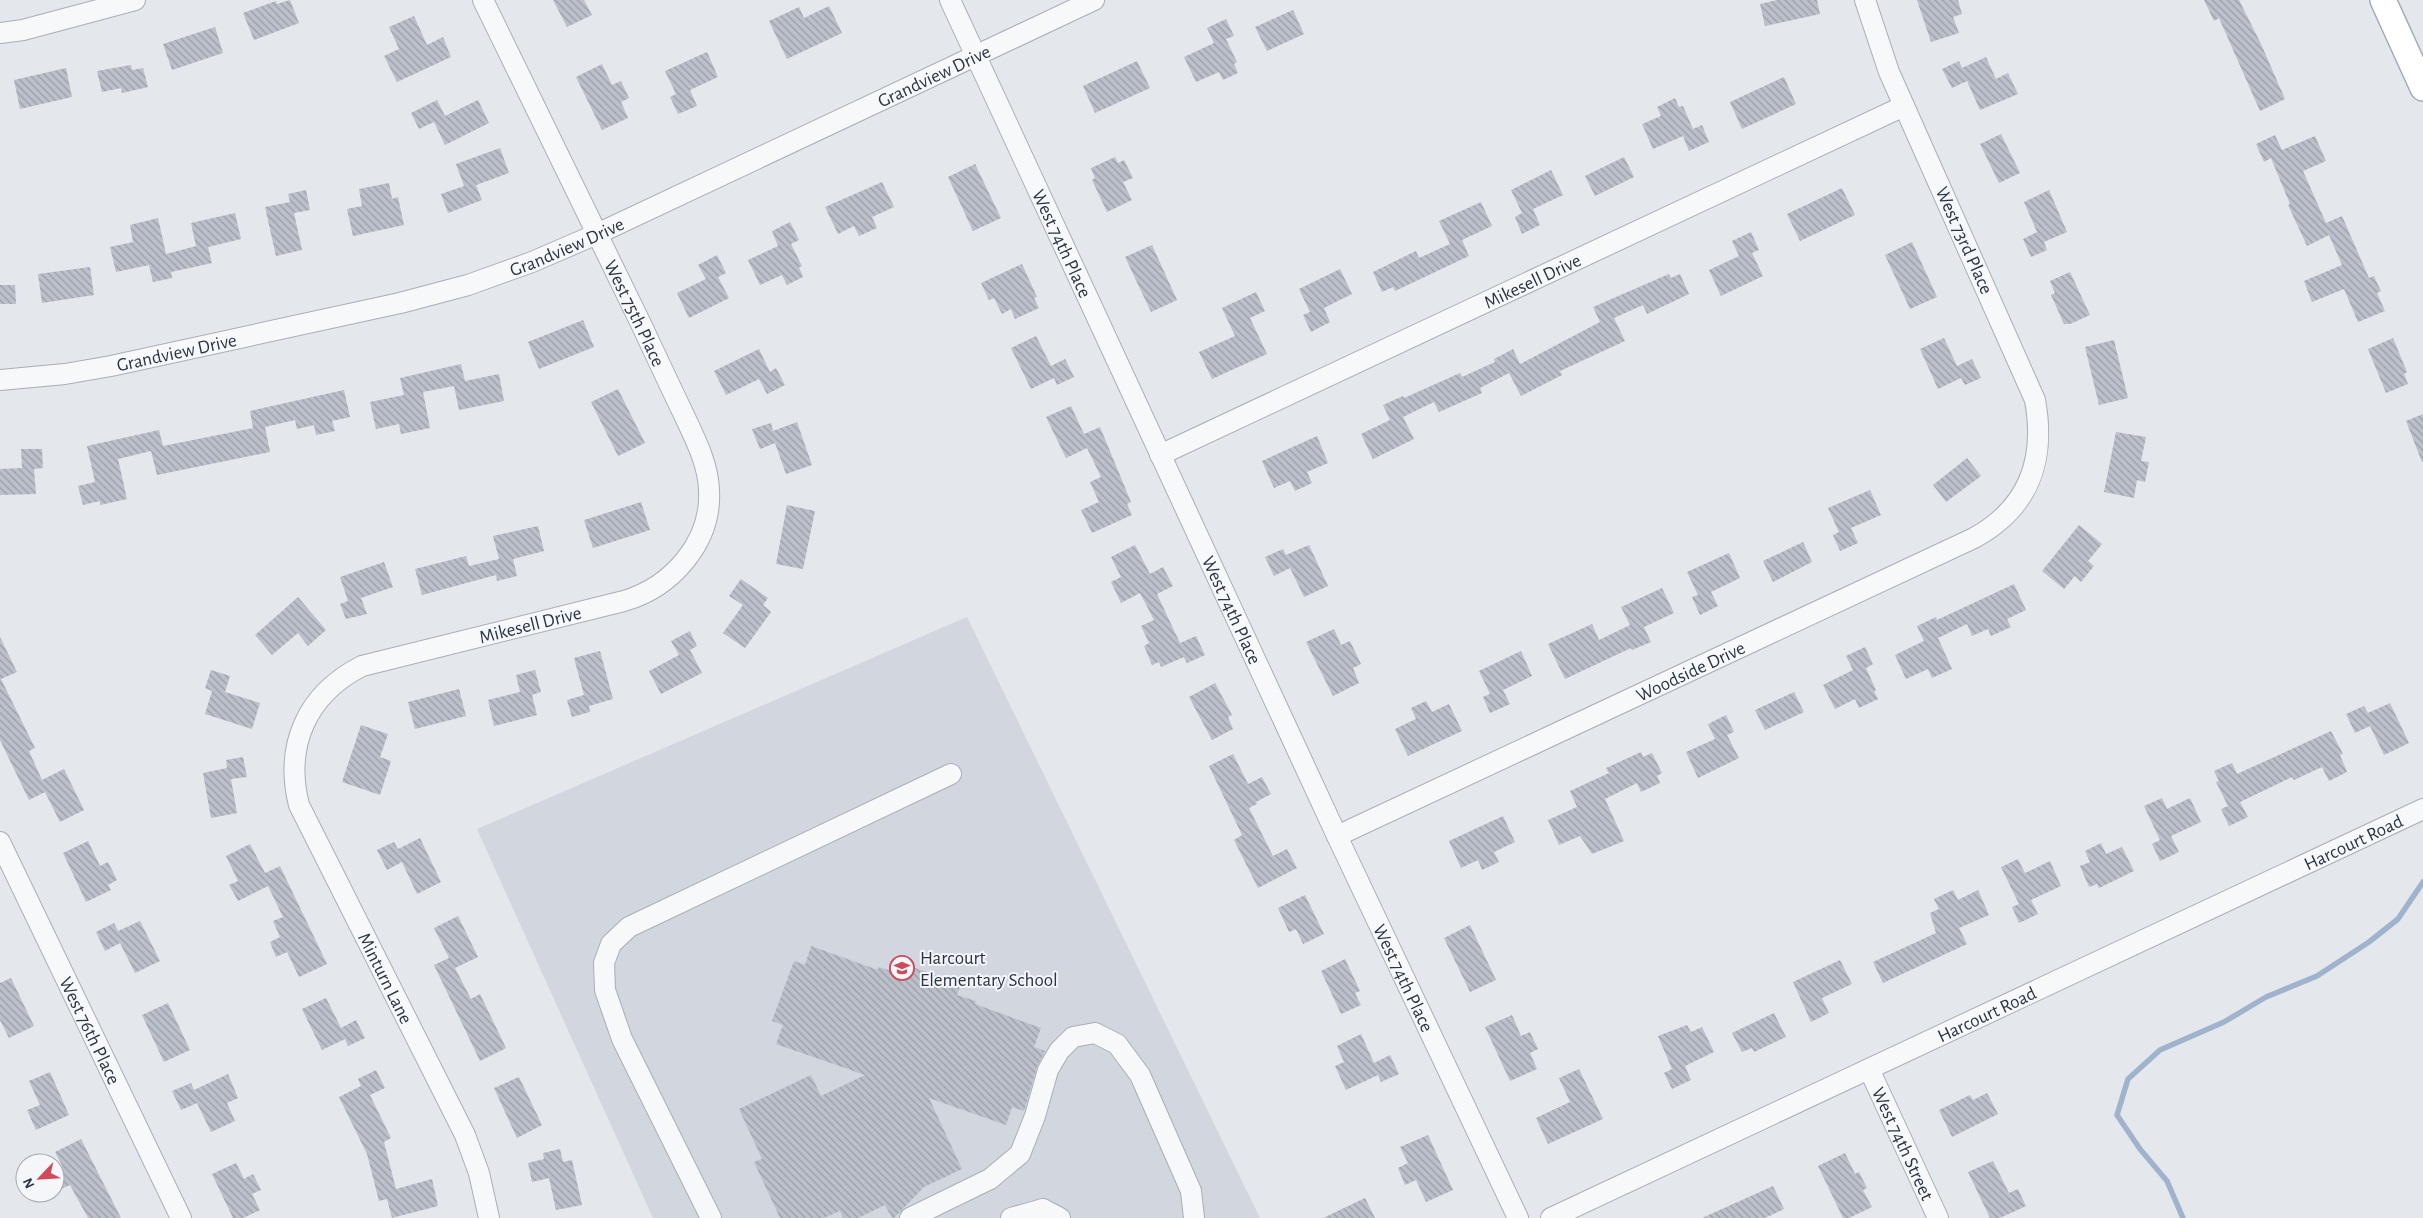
<svg xmlns="http://www.w3.org/2000/svg" width="2423" height="1218" font-family="'Alegreya Sans',sans-serif">
	<style>
		.built { fill: #d2d6de }
		.lines { fill: none; stroke-linecap: round; stroke-linejoin: round }
		.stream { stroke: #9fb4cc; stroke-width: 5.5 }
		.building { fill: url(#building-back-hatch) }
		.minor-casing { stroke: #a9aeb7; stroke-width: 22 }
		.major-casing { stroke: #a3abb8; stroke-width: 28 }
		.minor { stroke: #f7f8fa; stroke-width: 20 }
		.major { stroke: #fff; stroke-width: 25 }
		.labels { text-anchor: middle; stroke-width: 4; stroke-linejoin: round; paint-order: stroke }
		.street-label { font-size: 19px; fill: #2b3445; stroke: #f4f6f9 }
		.poi-label { font-size: 19px; fill: #2b3445; stroke: #f4f6f9; text-anchor: start }
	</style>
	<defs>
		<pattern id="building-back-hatch" width="6" height="6" patternUnits="userSpaceOnUse" patternTransform="scale(1.25)"><rect width="6" height="6" fill="#bbc0ca"/><path d="M-1 5l2 2M0 0l6 6M5-1l2 2" fill="none" stroke="#989da6"/></pattern>
	</defs>
	<rect width="100%" height="100%" fill="#e4e7ec"/>
	<path class="built" d="M967,617L1260,1218H653L477,829Z"/>
	<g class="lines">
		<path class="stream" d="M2183,1218L2167,1181L2140,1149L2117,1115L2128,1079L2160,1050L2224,1022L2266,997L2317,976L2369,942L2398,919L2423,882"/>
	</g>
	<path class="building" d="M290,0L299,23L254,40L243,13L276,1L277,4Z
		M553,0H584L592,15L567,27Z
		M1777,0H1817L1820,14L1765,26L1760,4Z
		M1917,0H1958L1962,14L1953,17L1959,33L1931,42Z
		M2204,0H2239L2261,44L2285,99L2260,111L2219,18L2214,21Z
		M829,6L842,33L787,59L769,21L799,7L804,18Z
		M1293,10L1304,34L1267,51L1255,27Z
		M414,16L427,45L443,37L451,57L397,82L384,56L399,49L389,27Z
		M1226,19L1234,36L1226,39L1237,62L1234,64L1238,73L1223,80L1219,72L1196,82L1184,57L1214,43L1207,28Z
		M215,27L223,53L172,70L163,44Z
		M707,52L718,77L690,90L697,106L678,114L670,97L676,94L665,71Z
		M1986,57L1996,79L2008,73L2018,94L1980,110L1967,81L1952,88L1942,69L1959,61L1962,68Z
		M1137,61L1150,88L1095,113L1083,86Z
		M602,64L612,85L621,81L629,98L621,102L628,118L602,130L576,77Z
		M131,65L132,70L143,68L148,87L122,93L121,88L102,92L97,71Z
		M66,68L72,97L20,109L14,80Z
		M1784,77L1796,104L1742,129L1730,102Z
		M1675,98L1679,107L1683,106L1693,129L1702,125L1709,142L1689,151L1683,136L1653,149L1642,124L1661,116L1657,107Z
		M437,100L445,116L478,100L489,123L445,145L434,122L419,129L411,113Z
		M2001,134L2020,173L1999,183L1980,144Z
		M2275,135L2282,150L2315,136L2326,161L2303,171L2326,223L2342,216L2369,278L2374,276L2381,291L2377,293L2385,311L2358,322L2344,289L2312,302L2304,281L2342,265L2329,235L2307,246L2288,205L2290,204L2271,158L2264,162L2256,144Z
		M500,148L509,173L476,185L482,200L448,213L441,194L464,186L456,164Z
		M1115,157L1118,163L1124,160L1133,178L1123,182L1132,200L1107,212L1092,180L1095,178L1091,168Z
		M1624,157L1634,177L1595,196L1585,176Z
		M975,164L1001,218L973,231L948,177Z
		M1551,170L1563,195L1533,209L1540,225L1522,234L1515,217L1522,213L1511,190Z
		M882,182L894,207L872,217L877,228L859,236L854,226L838,234L825,207Z
		M389,183L392,199L398,197L404,225L353,236L347,209L362,206L359,189Z
		M1842,188L1855,215L1800,241L1787,214Z
		M306,190L310,210L294,213L302,250L276,256L265,207L290,202L288,194Z
		M2049,190L2067,232L2044,242L2047,250L2031,257L2023,239L2037,232L2024,202Z
		M1481,202L1492,226L1462,240L1469,256L1395,291L1393,287L1382,292L1373,272L1416,251L1419,258L1450,244L1439,221Z
		M235,213L241,239L208,247L212,263L171,272L172,278L153,282L149,265L116,272L110,247L133,242L130,225L158,218L166,254L196,246L191,223Z
		M790,222L799,240L791,244L802,266L799,267L803,277L787,285L782,275L760,285L748,260L778,246L772,231Z
		M1751,232L1759,250L1752,253L1763,276L1721,296L1709,270L1739,256L1732,241Z
		M1912,242L1937,297L1910,309L1885,255Z
		M1152,245L1177,300L1151,312L1125,257Z
		M717,255L726,273L718,277L729,298L689,318L677,293L706,279L698,265Z
		M1022,264L1037,297L1034,298L1039,308L1015,319L1011,309L1002,314L994,298L989,300L981,283Z
		M90,267L94,295L42,303L38,274Z
		M1340,269L1352,294L1324,308L1330,322L1311,332L1303,315L1310,312L1299,289Z
		M2070,272L2090,315L2070,324H2064L2051,295L2055,293L2050,281Z
		M1669,274L1671,278L1680,274L1689,294L1647,314L1643,305L1614,318L1625,341L1560,371L1562,375L1521,396L1509,373L1480,388L1482,393L1439,412L1434,402L1403,417L1414,439L1373,459L1361,434L1390,420L1383,405L1403,396L1404,398L1460,373L1462,377L1495,362L1494,359L1513,349L1520,364L1600,322L1593,307Z
		M0,285H15L16,304H0Z
		M1256,292L1265,311L1250,318L1267,354L1212,379L1199,352L1235,336L1222,308Z
		M583,320L594,347L539,369L528,342Z
		M1036,336L1051,366L1065,359L1074,377L1057,385L1054,378L1031,389L1011,348Z
		M1944,338L1957,366L1972,359L1981,378L1965,385L1961,378L1938,389L1920,349Z
		M2393,338L2407,372L2404,374L2408,384L2386,393L2368,349Z
		M2114,340L2128,398L2099,405L2085,347Z
		M759,349L770,372L776,368L785,385L767,394L759,379L726,395L714,371Z
		M461,364L465,381L499,374L504,401L459,410L454,386L423,392L430,428L401,434L399,424L376,429L370,402L404,395L400,378Z
		M618,389L645,443L618,456L591,402Z
		M344,390L350,417L332,421L335,431L316,435L314,425L297,429L295,420L265,427L270,452L157,475L151,451L118,459L127,499L100,505V501L83,505L78,486L95,482L87,446L159,430L163,446L253,428L250,411Z
		M1071,406L1084,434L1100,427L1131,502L1127,504L1132,515L1092,533L1081,510L1099,502L1090,482L1101,477L1087,448L1066,458L1046,417Z
		M2423,414V462H2422L2406,421Z
		M797,422L812,465L786,474L775,443L760,449L752,429L771,423L773,431Z
		M2116,432L2146,437L2141,461L2149,462L2145,482L2137,480L2134,498L2104,492Z
		M1317,436L1328,463L1307,472L1312,483L1295,491L1290,481L1274,488L1262,461Z
		M21,449H42L43,468L34,469L36,494L0,495V469L22,468Z
		M1967,458L1981,476L1946,502L1933,485Z
		M1870,490L1881,515L1851,528L1858,543L1840,551L1833,535L1839,532L1828,508Z
		M641,502L650,530L593,548L584,520Z
		M787,505L815,511L803,569L776,564Z
		M2079,525L2102,544L2088,561L2094,566L2081,582L2075,576L2064,589L2042,571Z
		M538,526L544,551L513,559L517,576L497,581L496,575L422,595L415,569L466,556L469,566L499,559L493,536Z
		M1803,542L1812,562L1773,582L1763,561Z
		M1135,545L1150,574L1163,567L1173,586L1157,594L1180,643L1196,636L1205,655L1187,663L1184,657L1161,667L1159,662L1152,665L1144,646L1149,643L1141,626L1154,620L1140,593L1121,603L1111,582L1121,577L1111,557Z
		M1309,545L1328,586L1304,597L1290,568L1274,576L1265,557L1283,549L1286,555Z
		M1729,553L1740,578L1711,592L1718,606L1700,615L1692,597L1698,595L1687,572Z
		M384,562L393,587L361,598L367,614L346,619L340,604L348,601L340,577Z
		M741,579L768,598L763,605L771,612L745,648L723,633L743,605L729,596Z
		M2014,584L2026,610L2007,619L2011,627L1991,636L1988,629L1972,636L1967,624L1938,638L1952,669L1932,678L1928,669L1906,679L1895,655L1924,641L1917,626L1936,617L1937,620Z
		M1662,588L1674,613L1644,627L1651,642L1632,650L1631,648L1565,679L1548,644L1592,624L1599,640L1630,625L1621,607Z
		M298,597L326,630L308,646L298,633L272,655L255,635Z
		M1334,629L1341,645L1350,641L1361,664L1353,668L1359,683L1333,696L1306,642Z
		M690,631L697,646L690,650L702,673L661,694L649,671L679,655L671,641Z
		M0,637L17,672L1,679L35,748L29,751L42,780L64,769L84,810L60,822L45,792L29,800L0,740Z
		M1865,647L1873,664L1866,668L1876,690L1874,691L1878,699L1859,708L1855,699L1835,709L1823,685L1853,670L1846,656Z
		M600,651L613,699L589,706L590,712L572,717L567,700L584,695L574,658Z
		M1521,651L1532,676L1503,690L1510,704L1490,713L1483,697L1490,694L1479,671Z
		M211,670L230,676L225,692L260,703L252,729L205,714L212,691L205,688Z
		M535,670L541,692L532,695L537,715L494,726L488,700L520,692L516,675Z
		M1215,683L1232,715L1228,717L1233,729L1212,740L1189,697Z
		M459,689L466,716L415,729L408,702Z
		M1794,692L1804,712L1765,730L1755,710Z
		M1426,701L1432,712L1449,704L1462,731L1408,756L1395,729L1416,719L1411,708Z
		M2390,703L2409,743L2384,755L2370,726L2355,733L2346,714L2364,706L2368,713Z
		M1726,715L1734,732L1727,735L1739,758L1698,778L1686,752L1715,739L1708,724Z
		M361,725L388,734L380,757L391,761L380,795L342,782Z
		M2331,731L2343,754L2340,755L2347,772L2329,781L2322,767L2294,780L2292,777L2240,802L2248,817L2229,826L2221,809L2228,806L2216,782L2219,781L2214,771L2232,763L2237,774Z
		M1641,752L1643,757L1652,753L1662,773L1657,776L1660,783L1641,792L1637,783L1605,799L1624,841L1592,854L1580,836L1559,845L1548,820L1577,807L1570,791L1609,773L1606,768Z
		M1233,754L1248,784L1262,777L1271,794L1256,802L1257,804L1249,808L1273,856L1287,849L1297,868L1258,888L1234,840L1242,835L1209,766Z
		M243,757L247,777L231,779L237,813L211,818L203,773L227,768L226,760Z
		M2162,798L2167,809L2190,798L2201,822L2171,836L2179,852L2160,861L2152,844L2160,840L2144,806Z
		M1503,816L1515,842L1494,852L1499,862L1482,870L1478,860L1461,868L1449,841Z
		M420,838L441,882L417,894L402,862L387,870L377,850L394,842L398,849Z
		M88,841L100,866L108,862L117,880L108,885L111,890L86,902L63,853Z
		M2101,843L2106,854L2122,847L2134,871L2099,888L2097,884L2089,887L2080,866L2090,862L2085,851Z
		M250,844L265,873L280,866L327,964L299,977L287,952L276,957L270,942L280,937L273,921L283,917L268,886L238,901L229,885L238,881L226,856Z
		M2018,859L2025,873L2050,861L2061,886L2031,900L2038,914L2019,923L2012,907L2019,904L2001,867Z
		M1953,890L1958,900L1978,890L1989,915L1959,928L1967,944L1883,983L1873,962L1936,933L1930,913L1939,909L1934,899Z
		M1305,895L1324,934L1303,944L1296,929L1289,932L1278,908Z
		M458,916L478,957L455,968L471,999L480,994L506,1048L480,1061L434,965L449,958L434,928Z
		M140,921L160,961L135,973L120,943L105,951L96,932L114,923L118,931Z
		M1470,925L1496,980L1470,992L1444,938Z
		M811,946L878,970L879,967L897,973L901,963L961,984L957,995L976,1001L975,1004L1041,1028L1034,1047L1045,1051L1037,1067L1024,1111L1012,1107L1006,1125L929,1098L962,1169L924,1187L894,1218H892L885,1205L858,1218H843L840,1211L824,1218H780L754,1162L762,1159L739,1109L811,1075L821,1096L865,1075L776,1044L783,1025L772,1021L794,961L805,965Z
		M1345,959L1360,991L1355,993L1361,1005L1341,1014L1321,971Z
		M1840,960L1852,984L1822,998L1829,1013L1811,1022L1793,982Z
		M11,978L34,1026L9,1038L0,1020V983Z
		M326,998L341,1028L356,1020L365,1038L348,1046L345,1039L322,1050L302,1009Z
		M168,1003L190,1050L164,1062L142,1015Z
		M1774,1013L1786,1037L1754,1052L1752,1048L1742,1052L1732,1033Z
		M1512,1015L1521,1036L1530,1032L1538,1049L1530,1053L1537,1069L1510,1081L1485,1027Z
		M1687,1025L1691,1032L1702,1027L1714,1052L1685,1066L1691,1080L1672,1089L1664,1073L1672,1069L1658,1036Z
		M1361,1034L1374,1063L1390,1055L1399,1074L1381,1082L1378,1075L1346,1090L1335,1066L1344,1062L1337,1046Z
		M1579,1069L1603,1119L1548,1144L1536,1118L1570,1102L1559,1078Z
		M376,1070L385,1088L370,1095L391,1138L384,1142L396,1189L432,1179L438,1206L392,1218L387,1199L379,1201L367,1154L339,1097L361,1086L358,1079Z
		M50,1072L69,1115L36,1130L27,1110L40,1105L29,1081Z
		M228,1074L238,1098L227,1103L235,1121L211,1132L197,1103L181,1110L172,1091L191,1083L194,1090Z
		M519,1077L542,1125L517,1138L494,1088Z
		M1987,1093L1998,1114L1952,1137L1939,1110L1970,1095L1973,1100Z
		M1428,1135L1453,1190L1426,1202L1416,1180L1405,1185L1398,1168L1408,1163L1400,1147Z
		M81,1139L121,1218H88L70,1185L61,1189L55,1178V1170L62,1166L55,1152Z
		M560,1149L563,1162L572,1160L582,1205L556,1210L549,1178L532,1182L528,1163L544,1159L543,1153Z
		M1845,1153L1855,1174L1859,1172L1867,1188L1863,1190L1872,1207L1849,1218H1843L1818,1166Z
		M1993,1161L2009,1193L2018,1189L2026,1206L2000,1218H1990L1968,1172Z
		M236,1163L244,1179L253,1174L261,1190L252,1194L260,1210L243,1218H233L212,1174Z
		M1773,1186L1784,1209L1765,1218H1702Z
		M1365,1198L1375,1218H1323Z"/>
	<g class="lines">
		<defs>
			<g id="minor">
				<path id="s1" d="M483,0C536,109 589,218 642,326C656,356 670,386 684,415C695,439 708,463 709,490C712,542 672,587 624,601L362,666C307,694 284,745 299,805L465,1135L479,1173L489,1218"/>
				<path id="s2" d="M950,0L1337,836L1518,1218"/>
				<path d="M0,33L23,30L135,0"/>
				<path id="s3" d="M0,380L65,374L111,366L400,303L468,285L532,262L597,234L1094,0"/>
				<path id="s4" d="M1160,455L1904,106"/>
				<path id="s5" d="M1337,836L1974,538C2029,508 2046,460 2035,400L1889,72L1865,0"/>
				<path id="s6" d="M0,842L181,1218"/>
				<path id="s7" d="M1869,1069L1938,1218"/>
				<path d="M711,1218L622,1039L605,990L604,963L611,944L629,927L951,774"/>
				<path d="M910,1218L990,1179L1020,1154L1035,1116L1048,1070L1059,1051L1073,1037L1095,1033L1117,1044L1140,1075L1191,1191L1194,1218"/>
				<path d="M1011,1218L1043,1209L1060,1218"/>
				<path id="s8" d="M1551,1218L2423,809"/>
			</g>
			<path id="major" d="M2383,0L2423,88"/>
		</defs>
		<use href="#minor" class="minor-casing"/>
		<use href="#major" class="major-casing"/>
		<use href="#minor" class="minor"/>
		<use href="#major" class="major"/>
	</g>
	<defs>
		<symbol id="school-ring" viewBox="-11 -11 22 22"><circle r="9.5" fill="#f4f6f9" stroke="#d1495b" stroke-width="1.5"/><path d="M0-5L7-2L0 1L-7-2ZM-4 1L0 2.5L4 1V4Q0 6-4 4Z" fill="#d1495b"/></symbol>
	</defs>
	<g fill-rule="evenodd">
		<use href="#school-ring" x="888" y="954" width="28" height="28"/>
	</g>
	<g class="labels">
		<g class="street-label">
			<text dy="7" stroke="none"><textPath href="#s3" startOffset="989">Grandview Drive</textPath></text>
			<text transform="translate(1965 240) rotate(66)" y="7">West 73rd Place</text>
			<text dy="7" stroke="none"><textPath href="#s2" startOffset="268">West 74th Place</textPath></text>
			<text dy="7" stroke="none"><textPath href="#s3" startOffset="584">Grandview Drive</textPath></text>
			<text dy="7" stroke="none"><textPath href="#s4" startOffset="411">Mikesell Drive</textPath></text>
			<text dy="7" stroke="none"><textPath href="#s1" startOffset="348">West 75th Place</textPath></text>
			<text dy="7" stroke="none"><textPath href="#s3" startOffset="179">Grandview Drive</textPath></text>
			<text dy="7" stroke="none"><textPath href="#s2" startOffset="672">West 74th Place</textPath></text>
			<text transform="translate(530 624) rotate(-14)" y="7">Mikesell Drive</text>
			<text dy="7" stroke="none"><textPath href="#s5" startOffset="390">Woodside Drive</textPath></text>
			<text dy="7" stroke="none"><textPath href="#s8" startOffset="886">Harcourt Road</textPath></text>
			<text dy="7" stroke="none"><textPath href="#s2" startOffset="1078">West 74th Place</textPath></text>
			<text dy="7" stroke="none"><textPath href="#s1" startOffset="1321">Minturn Lane</textPath></text>
			<text dy="7" stroke="none"><textPath href="#s8" startOffset="481">Harcourt Road</textPath></text>
			<text dy="7" stroke="none"><textPath href="#s6" startOffset="209">West 76th Place</textPath></text>
			<text dy="7" stroke="none"><textPath href="#s7" startOffset="82">West 74th Street</textPath></text>
		</g>
		<g class="poi-label">
			<text x="920" y="964">Harcourt<tspan x="920" dy="22">Elementary School</tspan></text>
		</g>
	</g>
	<g transform="translate(40 1178) rotate(245)"><circle r="24" fill="#f4f6f9" stroke="#a4a8b1"/>
	<path d="M0-4L9 19L0 12L-9 19Z" fill="#d1495b"/>
	<text y="-8" font-size="14" font-weight="bold" text-anchor="middle" fill="#2b3445">N</text>
	</g>
</svg>
